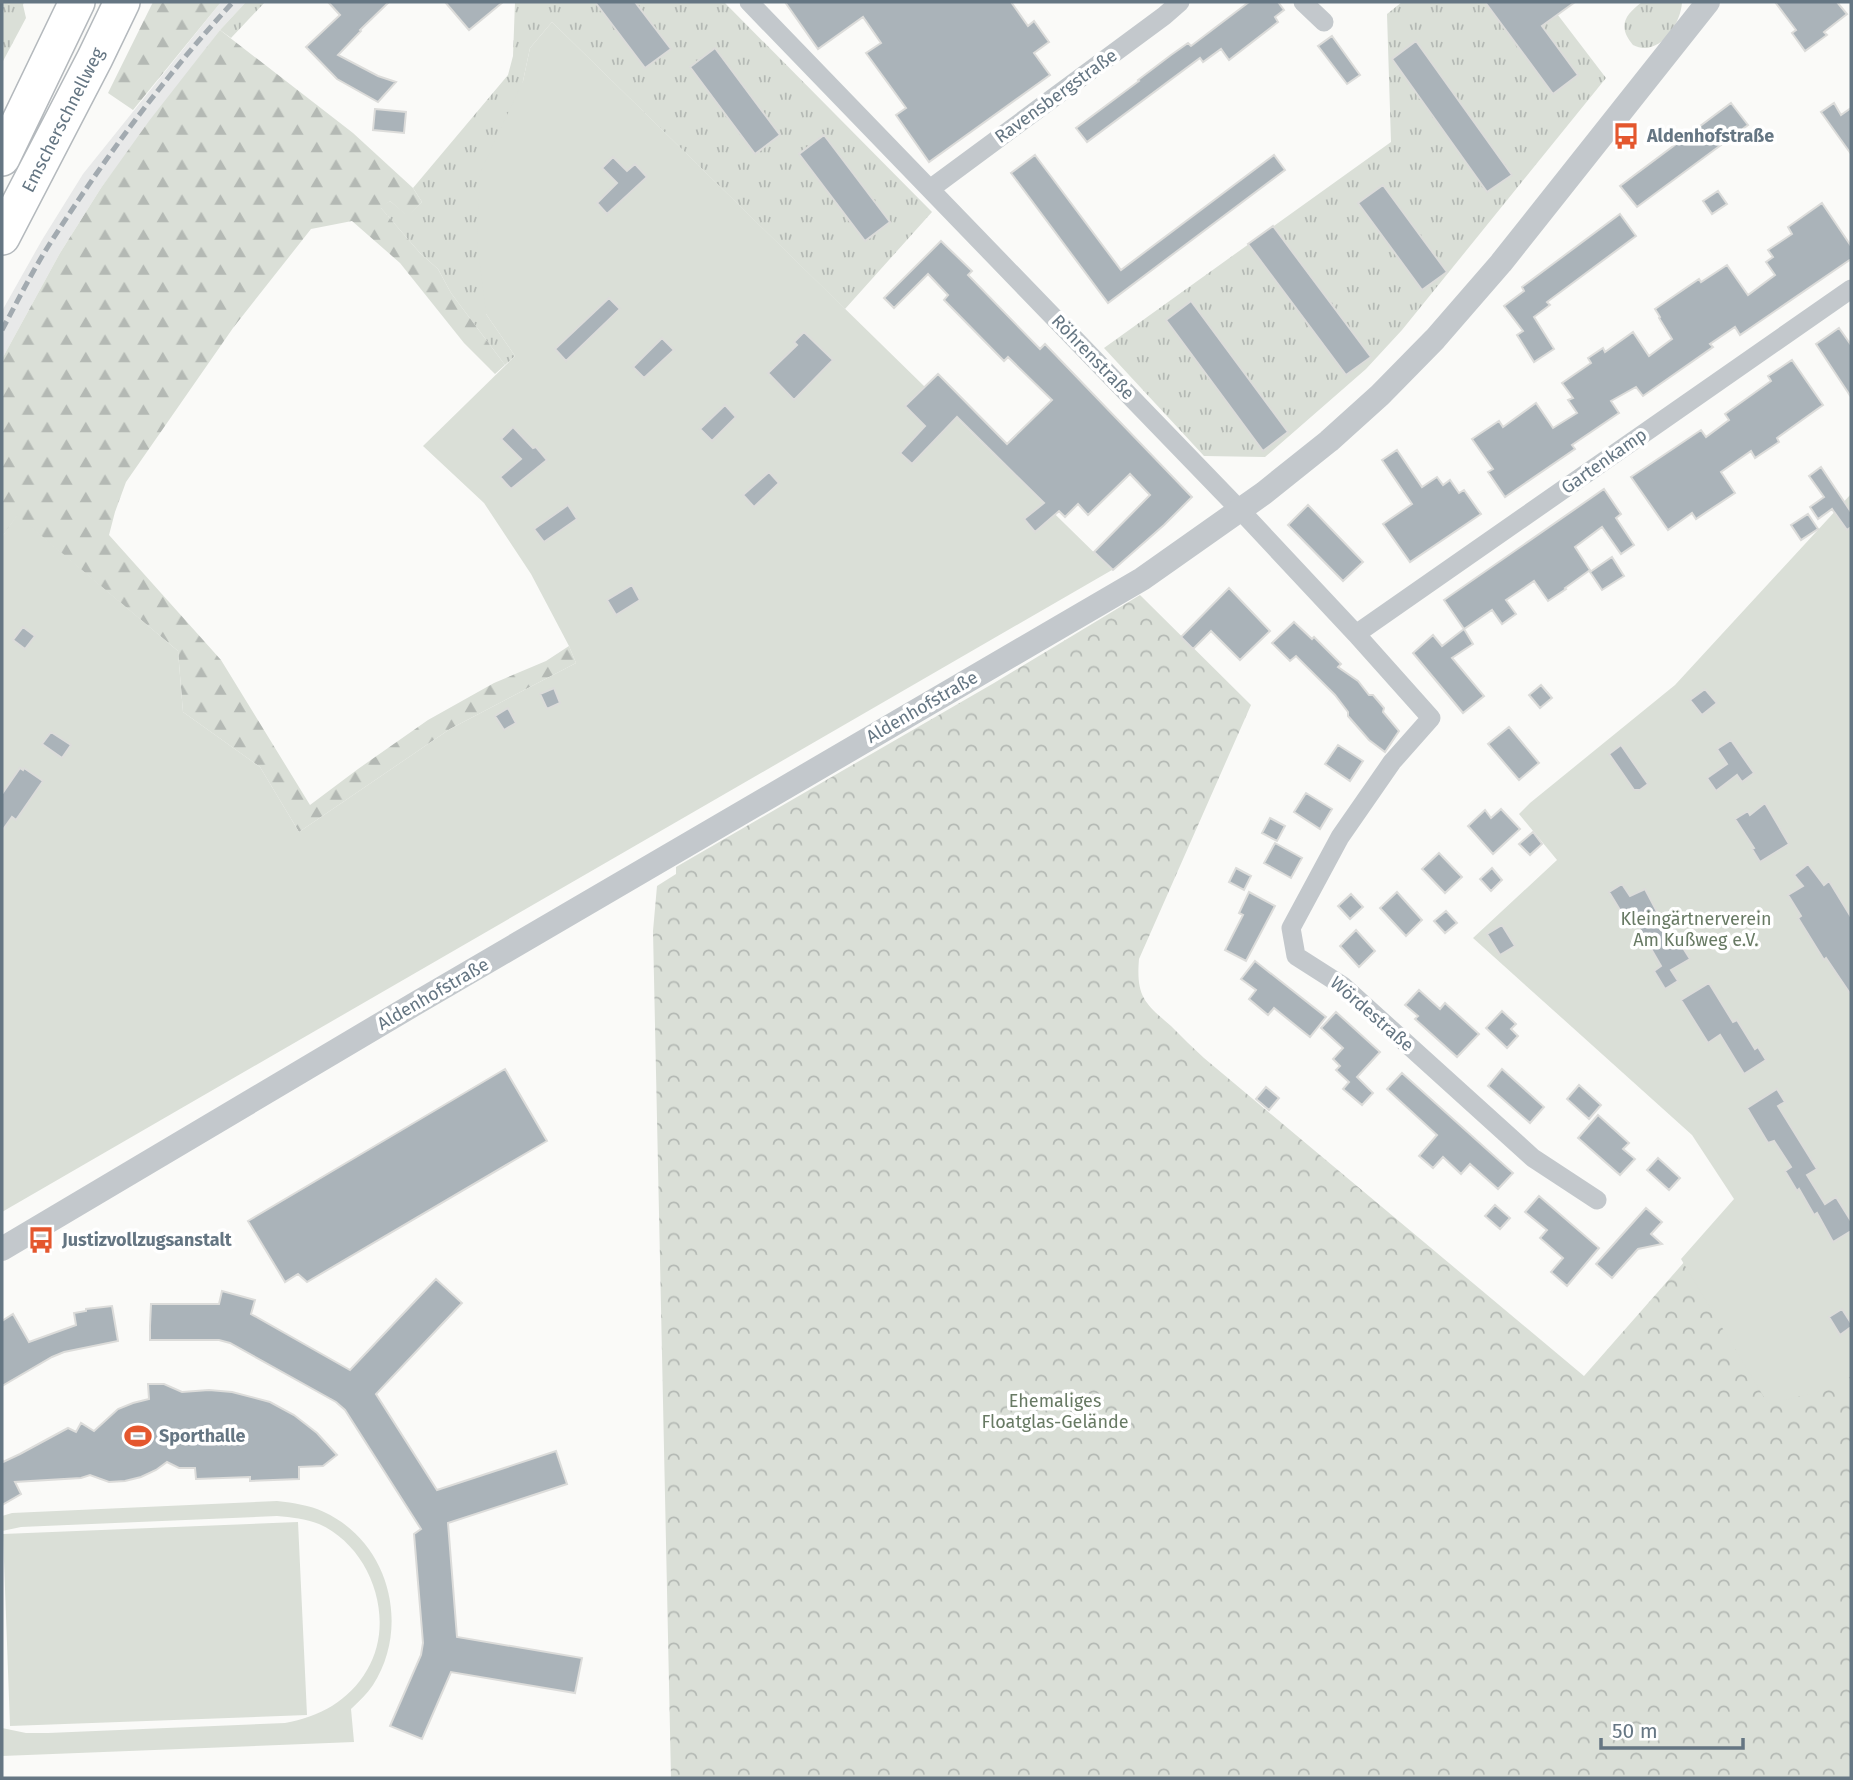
<svg xmlns="http://www.w3.org/2000/svg" width="1853" height="1780" font-family="'Fira Sans',sans-serif">
	<style>
		.built { fill: #e8e9e9 }
		.grass { fill: url(#grass-tufts) }
		.forest { fill: url(#forest-firs) }
		.park { fill: url(#park-crowns) }
		.garden { fill: #dadfd7 }
		.building { fill: #aab3b9; stroke: #dcdcda; stroke-width: 2 }
		.lines { fill: none; stroke-linecap: round; stroke-linejoin: round }
		.motorway-casing { stroke: #b4b9bd; stroke-width: 38 }
		.minor { stroke: #c3c8cc; stroke-width: 19 }
		.tertiary { stroke: #c3c8cc; stroke-width: 24 }
		.motorway { stroke: #fff; stroke-width: 35 }
		.rail { stroke: #a2aab0; stroke-width: 5; stroke-dasharray: 10 5; stroke-linecap: butt }
		.labels { text-anchor: middle; stroke-width: 7; stroke-linejoin: round; paint-order: stroke }
		.street-label { font-size: 18px; fill: #657683; stroke: #fff }
		.poi-label { font-size: 18px; font-weight: bold; fill: #657683; stroke: #fff; text-anchor: start }
		.park-label { font-size: 18px; fill: #687a64; stroke: #fff }
	</style>
	<defs>
		<pattern id="grass-tufts" width="24" height="20" patternUnits="userSpaceOnUse" patternTransform="scale(1.75)"><rect width="24" height="20" fill="#dadfd7"/><path d="M3 7l-1-3M5 7V3M7 7l1-3M15 17l-1-3M17 17v-4M19 17l1-3" fill="none" stroke="#b4b9b4"/></pattern>
		<pattern id="forest-firs" width="22" height="20" patternUnits="userSpaceOnUse" patternTransform="scale(1.75)"><rect width="22" height="20" fill="#dadfd7"/><path d="M5 1l3.5 6h-7zM16 11l3.5 6h-7z" fill="#b4b9b4"/></pattern>
		<pattern id="park-crowns" width="20" height="18" patternUnits="userSpaceOnUse" patternTransform="scale(1.75)"><rect width="20" height="18" fill="#dadfd7"/><path d="M2 6a3 3 0 1 1 6 0M12 15a3 3 0 1 1 6 0" fill="none" stroke="#b4b9b4"/></pattern>
	</defs>
	<rect width="100%" height="100%" fill="#fafaf8"/>
	<path class="built" d="M221,2H246L220,30L101,188L60,253L2,359V311L42,240L83,174Z"/>
	<path class="grass" d="M2,2H24L23,5L26,18L2,63Z
		M246,2H265L231,38L220,30Z
		M515,2H724L932,212L845,309L552,22L530,48L523,81L486,314L515,356L505,365L451,293L438,269L420,253L380,207L390,201L408,216L422,202L413,188L508,75L513,56Z
		M1402,2H1548L1606,78L1402,330L1366,369L1265,457L1204,456L1104,348L1391,142L1387,14Z
		M1642,2H1682C1681,25 1658,58 1633,45C1617,26 1625,15 1642,2Z"/>
	<path class="forest" d="M153,2H221L133,110L108,93Z
		M220,30L353,133L413,188L422,202L408,217L390,201L381,208L420,253L438,269L451,293L505,365L495,374L464,343L400,263L352,221L311,229L233,328L126,482L115,512L109,535L221,660L310,805L358,769L428,720L494,683L546,661L569,646L576,663L450,729L299,832L260,767L183,712L178,651L17,516L2,537V359L60,253L101,188L149,121Z"/>
	<path class="park" d="M1140,595L1251,705L1139,959C1136,996 1144,1003 1171,1026C1182,1037 1193,1048 1204,1058L1584,1376L1686,1260L1851,1357V1778H671L653,931L657,886L676,874V867L994,683Z"/>
	<path class="garden" d="M552,22L1112,570L2,1212V537L17,515L178,651L183,712L260,767L299,832L450,729L576,663L569,646L531,574L484,503L423,446L515,356L486,314L477,242L480,173L523,81L530,48Z
		M1851,494V1376L1835,1388L1768,1404L1681,1259L1734,1199L1692,1135L1473,938L1557,860L1519,814L1530,803L1675,685Z
		M277,1501C294,1503 309,1505 324,1512C389,1542 411,1626 373,1685C367,1694 359,1701 351,1709L354,1742L2,1756V1728L26,1733H48L285,1723C319,1717 349,1701 367,1670C397,1620 371,1547 319,1524C306,1519 291,1517 277,1516L21,1527L2,1531V1516L12,1513Z
		M298,1522L307,1715L10,1726L3,1534Z"/>
	<path class="building" d="M328,2H389L360,30L361,31L338,55L378,76L396,82L378,102L337,79L306,47L340,15Z
		M445,2H503L469,30Z
		M595,2H635L671,49L645,68Z
		M785,2H1011L1028,26L1034,21L1049,42L1034,53L1050,75L929,162L896,115L906,108L866,53L881,43L863,17L818,49Z
		M1249,2H1278L1284,10L1275,17L1278,22L1229,60L1221,49L1203,62L1200,58L1087,142L1076,128L1139,81L1138,80L1171,55L1188,43L1191,46Z
		M1485,2H1575L1542,26L1578,75L1553,94Z
		M1775,2H1837L1847,14L1824,32L1827,35L1805,51L1792,33L1796,30Z
		M1332,36L1360,75L1347,84L1318,46Z
		M1416,41L1512,175L1487,192L1392,59Z
		M715,48L780,135L755,154L690,67Z
		M1731,103L1748,125L1637,207L1620,186Z
		M1834,103L1841,115L1851,108V154L1821,112Z
		M375,109L406,112L404,133L373,130Z
		M824,135L890,222L865,241L799,154Z
		M1035,155L1121,270L1274,155L1285,170L1108,303L1011,173Z
		M613,157L627,171L635,164L647,177L607,214L597,203L617,183L602,168Z
		M1383,185L1447,272L1422,290L1358,203Z
		M1718,191L1727,204L1712,214L1703,201Z
		M1822,203L1851,246V259L1740,335L1735,327L1710,344L1713,347L1643,396L1636,387L1611,401L1619,413L1572,445L1575,449L1505,497L1488,472L1493,469L1472,439L1499,421L1503,427L1536,403L1553,428L1577,413L1568,400L1573,398L1562,383L1591,363L1588,358L1603,348L1605,352L1633,332L1649,356L1672,339L1659,318L1660,317L1655,309L1699,279L1701,282L1727,265L1748,295L1775,275L1766,262L1773,257L1768,250L1792,234L1788,227Z
		M1620,214L1636,236L1547,302L1550,305L1534,317L1554,349L1534,362L1517,335L1523,331L1504,306L1524,291L1522,287Z
		M1273,226L1371,357L1346,375L1248,244Z
		M941,241L972,271L968,275L1040,349L1045,344L1192,497L1164,525L1113,570L1094,552L1150,495L1130,474L1088,515L1078,504L1065,517L1059,511L1035,532L1024,519L1044,503L957,417L912,464L900,453L925,426L905,406L938,374L1007,444L1052,400L1008,357L1004,361L944,300L948,295L928,274L894,308L884,298Z
		M609,298L620,309L566,361L555,349Z
		M1191,301L1288,432L1263,451L1166,320Z
		M1839,328L1851,345V397L1816,344Z
		M804,332L833,360L794,400L768,373L797,345L794,342Z
		M662,338L674,350L644,378L633,367Z
		M1792,360L1823,405L1777,438L1779,442L1755,458L1751,451L1721,472L1735,493L1696,519L1692,513L1668,530L1631,477L1701,430L1706,437L1729,420L1725,414L1771,381L1768,376Z
		M725,405L736,417L712,441L700,429Z
		M513,427L533,448L536,447L547,460L511,489L500,477L521,459L501,439Z
		M1397,450L1422,487L1437,477L1443,485L1450,480L1459,493L1464,490L1481,514L1410,562L1383,524L1412,504L1382,460Z
		M1821,467L1851,512V527L1847,530L1832,509L1818,519L1810,507L1824,497L1809,476Z
		M769,472L779,483L754,507L743,495Z
		M1604,489L1621,514L1616,518L1634,545L1621,554L1602,527L1575,547L1590,570L1565,588L1566,589L1548,601L1534,581L1506,600L1516,614L1502,624L1492,610L1464,629L1444,600Z
		M568,505L577,519L544,542L534,529Z
		M1308,505L1363,562L1343,581L1288,525Z
		M1808,514L1818,529L1801,540L1791,525Z
		M1612,557L1624,576L1602,590L1590,572Z
		M632,585L640,600L616,615L607,600Z
		M1229,588L1270,631L1240,660L1211,631L1193,649L1181,637Z
		M1294,622L1312,639L1314,637L1341,664L1338,667L1358,681L1369,695H1373L1384,708L1383,712L1399,731L1385,752L1369,740L1348,716V712L1335,695L1296,656L1290,661L1272,643Z
		M23,627L35,636L25,649L13,640Z
		M1464,629L1473,644L1452,658L1484,696L1463,713L1413,653L1433,635L1442,646Z
		M1541,685L1552,698L1540,708L1529,695Z
		M554,688L560,703L547,709L540,694Z
		M1705,689L1717,703L1702,715L1690,700Z
		M508,708L516,723L504,730L495,716Z
		M1509,727L1539,763L1519,780L1488,744Z
		M51,732L71,745L62,758L42,744Z
		M1731,740L1754,773L1742,782L1737,775L1716,791L1707,778L1727,764L1717,749Z
		M1338,745L1363,761L1350,781L1325,764Z
		M1621,745L1648,784L1640,790H1634L1609,754Z
		M20,768L23,770L24,768L43,781L16,820L12,817L2,831V794Z
		M1306,793L1332,809L1320,829L1294,812Z
		M1765,803L1789,844L1760,862L1752,849L1754,848L1735,819L1748,811L1750,815Z
		M1501,809L1520,829L1493,854L1468,826L1485,810L1491,818Z
		M1270,818L1285,826L1277,841L1262,833Z
		M1533,832L1542,844L1530,855L1519,844Z
		M1275,843L1302,858L1291,878L1264,863Z
		M1439,853L1462,877L1445,893L1422,869Z
		M1808,864L1824,885L1829,881L1851,917V995L1826,958L1824,960L1798,918L1801,916L1788,895L1803,886L1794,875Z
		M1236,868L1251,876L1244,890L1229,882Z
		M1492,868L1502,880L1491,891L1480,879Z
		M1622,884L1630,896L1645,889L1664,925L1667,922L1690,959L1671,970L1678,981L1665,989L1654,971L1661,966L1629,911L1623,915L1609,892Z
		M1249,892L1275,906L1246,961L1225,950L1243,915L1239,913Z
		M1397,892L1422,920L1406,936L1380,908Z
		M1351,894L1363,907L1350,919L1338,906Z
		M1446,911L1457,923L1445,933L1434,921Z
		M1502,925L1515,946L1500,955L1487,934Z
		M1356,930L1375,951L1359,967L1340,946Z
		M1255,961L1326,1017L1310,1037L1274,1008L1268,1015L1249,999L1256,990L1241,979Z
		M1709,983L1733,1022L1737,1020L1755,1049L1758,1047L1766,1060L1744,1074L1720,1035L1708,1043L1681,1000Z
		M1419,990L1440,1009L1445,1003L1479,1034L1457,1057L1415,1019L1418,1016L1405,1005Z
		M1502,1011L1516,1024L1511,1029L1518,1036L1507,1048L1486,1028Z
		M1336,1012L1380,1052L1357,1077L1373,1093L1362,1105L1343,1089L1349,1082L1336,1070L1340,1066L1333,1059L1343,1048L1321,1028Z
		M505,1069L547,1141L307,1282L298,1274L285,1282L248,1221Z
		M1502,1069L1544,1107L1530,1123L1488,1086Z
		M1402,1073L1513,1173L1498,1189L1470,1164L1461,1174L1443,1157L1433,1168L1419,1156L1437,1135L1387,1089Z
		M1579,1085L1601,1105L1589,1119L1567,1099Z
		M1266,1087L1279,1098L1269,1110L1256,1099Z
		M1777,1089L1785,1102L1778,1106L1817,1169L1807,1175L1825,1204L1836,1197L1851,1221V1231L1833,1242L1817,1213L1814,1215L1799,1189L1797,1191L1785,1171L1791,1167L1774,1141L1768,1143L1747,1108Z
		M1598,1115L1629,1143L1623,1149L1635,1159L1620,1175L1578,1138Z
		M1658,1158L1680,1178L1669,1190L1647,1170Z
		M1539,1196L1599,1248L1567,1286L1551,1272L1563,1258L1540,1238L1547,1230L1525,1212Z
		M1495,1205L1510,1218L1500,1229L1485,1216Z
		M1646,1208L1662,1222L1651,1234L1662,1244L1638,1249L1612,1278L1596,1264Z
		M436,1279L462,1303L376,1394L437,1490L556,1451L567,1484L448,1523L457,1637L582,1658L575,1693L451,1672L422,1739L390,1726L421,1655L423,1643L414,1534L421,1529L345,1410L336,1402L230,1343L219,1340H150V1326L151,1304H219L222,1291L255,1300L251,1314L350,1370Z
		M112,1306L118,1341L64,1352L52,1357L2,1386V1321L13,1314L29,1342L76,1325L74,1313L86,1311V1309Z
		M1842,1309L1851,1323V1327L1840,1335L1829,1317Z
		M148,1384H164L182,1392L209,1390L232,1392L270,1402L294,1415L317,1433L337,1455L323,1466L299,1467V1479L250,1481V1477L196,1479L195,1468H179L167,1462L156,1470L141,1477L125,1481L109,1482L90,1475L81,1478L15,1482L21,1494L2,1505V1459L3,1462L20,1454L68,1428L76,1432L81,1423L94,1431L118,1409L133,1403L149,1399Z"/>
	<g class="lines">
		<defs>
			<path id="motorway" d="M2,158L77,2
				M2,237L95,58L122,2"/>
		</defs>
		<use href="#motorway" class="motorway-casing"/>
		<path class="minor" d="M749,2L1240,510L1356,634L1431,718L1392,762L1340,837L1291,928L1296,956L1343,986L1533,1158L1597,1200
			M1303,2L1324,22
			M930,189L1164,16L1180,2
			M1356,634L1851,289"/>
		<path class="tertiary" d="M2,1249L413,1005L1142,579L1264,493L1329,441L1380,395L1435,339L1501,263L1708,2"/>
		<use href="#motorway" class="motorway"/>
		<path class="rail" d="M2,330C17,302 32,272 49,245C103,160 165,76 233,2"/>
	</g>
	<defs>
		<symbol id="bus-bare" viewBox="-9 -9 18 18"><path d="M-5-6H5V4H4V6H2V4H-2V6H-4V4H-5ZM-3.5-4V0h7V-4ZM-3.5 1.2v1.5H-2V1.2ZM2 1.2v1.5H3.5V1.2Z" fill="#e4572e" stroke="#fff" stroke-width="2.5" paint-order="stroke"/></symbol>
		<symbol id="stadium-bare" viewBox="-9 -9 18 18"><path d="M0-5a6.5 5 0 1 0 0 10a6.5 5 0 1 0 0-10ZM-3.5-1.8h7v3.6h-7Z" fill="#e4572e" stroke="#fff" stroke-width="2.5" paint-order="stroke"/></symbol>
	</defs>
	<g fill-rule="evenodd">
		<use href="#bus-bare" x="1607" y="117" width="38" height="38"/>
		<use href="#bus-bare" x="22" y="1221" width="38" height="38"/>
		<use href="#stadium-bare" x="119" y="1417" width="38" height="38"/>
	</g>
	<g class="labels">
		<g class="street-label">
			<text transform="translate(1056 96) rotate(-36)" y="6">Ravensbergstraße</text>
			<text transform="translate(63 120) rotate(-63)" y="6">Emscherschnellweg</text>
			<text transform="translate(1093 357) rotate(46)" y="6">Röhrenstraße</text>
			<text transform="translate(1604 461) rotate(-35)" y="6">Gartenkamp</text>
			<text transform="translate(922 707) rotate(-30)" y="6">Aldenhofstraße</text>
			<text transform="translate(433 994) rotate(-30)" y="6">Aldenhofstraße</text>
			<text transform="translate(1372 1014) rotate(41)" y="6">Wördestraße</text>
		</g>
		<g class="poi-label">
			<text x="1647" y="142">Aldenhofstraße</text>
			<text x="62" y="1246">Justizvollzugsanstalt</text>
			<text x="159" y="1442">Sporthalle</text>
		</g>
		<g class="park-label">
			<text x="1696" y="925">Kleingärtnerverein<tspan x="1696" dy="21">Am Kußweg e.V.</tspan></text>
			<text x="1055" y="1407">Ehemaliges<tspan x="1055" dy="21">Floatglas-Gelände</tspan></text>
		</g>
	</g>
	<rect width="1853" height="1780" fill="none" stroke="#657683" stroke-width="7"/>
	<path d="M1601 1738v10h142v-10" fill="none" stroke="#657683" stroke-width="3.5"/>
	<text x="1612" y="1738" font-size="21" fill="#657683" stroke="#ffffff" stroke-width="5" paint-order="stroke">50 m</text>
</svg>
